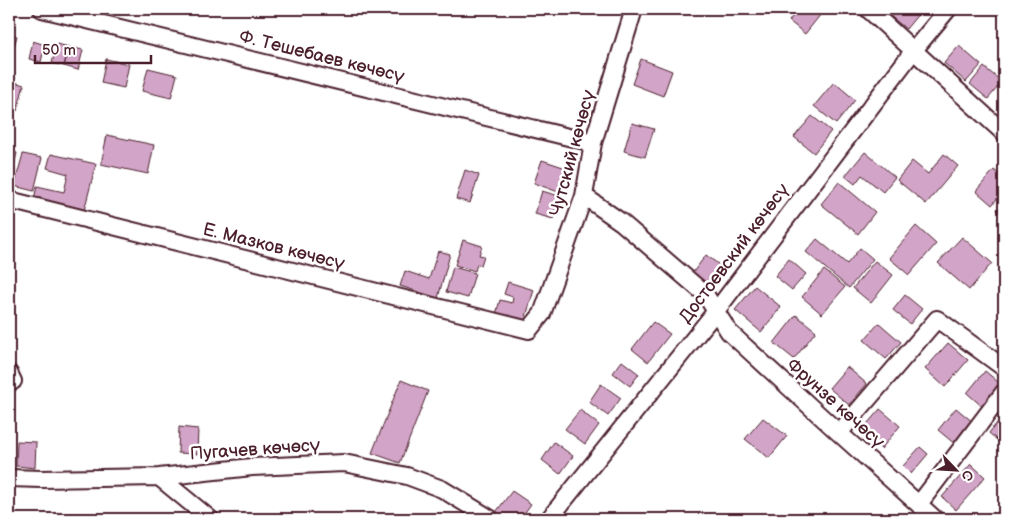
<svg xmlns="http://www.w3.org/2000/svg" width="1013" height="528" font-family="'Balsamiq Sans',sans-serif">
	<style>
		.building { fill: #d2a5c8; stroke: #4a1f2b }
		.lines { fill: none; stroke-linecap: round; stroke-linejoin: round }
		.street-casing { stroke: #4a1f2b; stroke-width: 20 }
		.street { stroke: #fff; stroke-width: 16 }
		.labels { text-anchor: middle; stroke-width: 5; stroke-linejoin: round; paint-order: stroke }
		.street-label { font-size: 18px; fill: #4a1f2b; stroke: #fff }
	</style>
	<rect width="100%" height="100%" fill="#fff"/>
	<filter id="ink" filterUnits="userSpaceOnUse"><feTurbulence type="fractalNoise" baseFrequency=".02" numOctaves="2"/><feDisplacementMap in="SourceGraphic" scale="10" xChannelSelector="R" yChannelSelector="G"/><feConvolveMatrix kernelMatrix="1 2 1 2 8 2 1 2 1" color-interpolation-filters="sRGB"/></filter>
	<g filter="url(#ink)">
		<path class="building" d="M798,9H814L821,14L805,34L789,21Z
			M885,9H916L920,12L906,29L883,10Z
			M9,34L17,36L11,57L9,56Z
			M33,41L45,45L41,62L29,59Z
			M57,44L69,47L64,66L52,63Z
			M959,46L981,65L966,82L944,63Z
			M69,47L83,50L78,70L64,66Z
			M106,59L129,64L124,88L101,83Z
			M641,59L672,71L663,96L632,84Z
			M984,67L1002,82L988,99L970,84Z
			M148,68L177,75L171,98L142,91Z
			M9,75L15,77L14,82L24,85L17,111L9,108Z
			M834,82L855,100L836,124L814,106Z
			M812,116L831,131L814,153L794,137Z
			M632,123L654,129L645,157L624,151Z
			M107,135L154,145L148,174L101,164Z
			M9,151L17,153L9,187Z
			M865,152L895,177L883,192L862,175L855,184L845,176Z
			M23,154L42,158L34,191L14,186Z
			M51,154L96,164L84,211L34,199L37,186L64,192L68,174L47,168Z
			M944,154L958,166L926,204L897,180L912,161L928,174Z
			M542,160L569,169L561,193L534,183Z
			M465,170L479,175L470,203L456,199Z
			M994,170L1004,178V190L992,205L976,191Z
			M839,182L875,212L858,234L821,204Z
			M542,191L559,196L553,219L535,214Z
			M1004,202V216L997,210Z
			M916,226L936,244L909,275L889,258Z
			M962,237L992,263L969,290L938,263Z
			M817,239L847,264L860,248L873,259L849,288L806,252Z
			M463,240L482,246L479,255L484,256L481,265L477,264L475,271L455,265Z
			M438,251L450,254L438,298L400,286L405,271L429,279Z
			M706,255L722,267L707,287L691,275Z
			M789,259L806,274L792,290L775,276Z
			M875,261L893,275L871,303L853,288Z
			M453,267L475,273L468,298L446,292Z
			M824,270L845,287L822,314L802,297Z
			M508,282L534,290L524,323L496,314L500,300L512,303L513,297L504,294Z
			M755,286L781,307L761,332L735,310Z
			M905,295L922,309L910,324L893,310Z
			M796,315L816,331L794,359L774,343Z
			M653,322L670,334L648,362L632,349Z
			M879,323L901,342L886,359L864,340Z
			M948,343L968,360L945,387L925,369Z
			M622,361L639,374L630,386L613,373Z
			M847,367L867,384L849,405L829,388Z
			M985,371L1004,387L985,409L967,393Z
			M401,380L428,391L400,463L372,453Z
			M601,384L621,398L608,416L589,402Z
			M956,408L974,423L956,445L938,430Z
			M880,409L900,426L881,449L861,431Z
			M580,410L599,425L585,444L565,429Z
			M1004,414V446L989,433Z
			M763,418L787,436L769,458L745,439Z
			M179,427L198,429L197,454L178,453Z
			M17,441L36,442L35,468L16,466Z
			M554,442L573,456L560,474L542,460Z
			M920,447L928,454L911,474L903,466Z
			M971,464L985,477L956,510L942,497Z
			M512,491L531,504L520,519H506L496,512Z
			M993,513L1001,519H988Z"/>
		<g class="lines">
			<defs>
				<path id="street" d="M42,9L593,143
					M868,9L1004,133
					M584,196L621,222L705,294L729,332L839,433L935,519
					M9,200L529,330L542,314L584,196L593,143L634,9
					M9,373L13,381
					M839,433L937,319L1004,368
					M159,477L210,519
					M9,478L41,479L159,477L252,467L344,463L407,476L442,489L491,519
					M919,504L1004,392
					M549,519L716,311L914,50L948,9"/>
			</defs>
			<use href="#street" class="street-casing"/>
			<use href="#street" class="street"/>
		</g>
	</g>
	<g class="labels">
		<g class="street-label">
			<text transform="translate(322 56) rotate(14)" y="6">Ф. Тешебаев көчөсү</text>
			<text transform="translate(572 153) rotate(-75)" y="6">Чутский көчөсү</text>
			<text transform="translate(274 246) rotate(14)" y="6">Е. Мазков көчөсү</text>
			<text transform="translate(734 253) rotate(-53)" y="6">Достоевский көчөсү</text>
			<text transform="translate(836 403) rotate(42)" y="6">Фрунзе көчөсү</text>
			<text transform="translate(255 449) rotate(-4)" y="6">Пугачев көчөсү</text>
		</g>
	</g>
	<rect width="1013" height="528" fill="none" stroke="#fff" stroke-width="30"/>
	<rect x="15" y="15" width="983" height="498" fill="none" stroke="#4a1f2b" stroke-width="2" filter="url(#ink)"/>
	<g transform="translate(956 470) rotate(115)" stroke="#ffffff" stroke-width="4" paint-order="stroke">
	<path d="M0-4L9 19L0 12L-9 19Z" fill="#4a1f2b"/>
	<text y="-8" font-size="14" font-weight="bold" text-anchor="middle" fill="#4a1f2b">С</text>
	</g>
	<path d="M35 55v8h116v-8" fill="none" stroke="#4a1f2b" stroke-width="2.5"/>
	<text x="42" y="55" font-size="15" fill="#4a1f2b" stroke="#ffffff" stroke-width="4" paint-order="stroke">50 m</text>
</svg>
